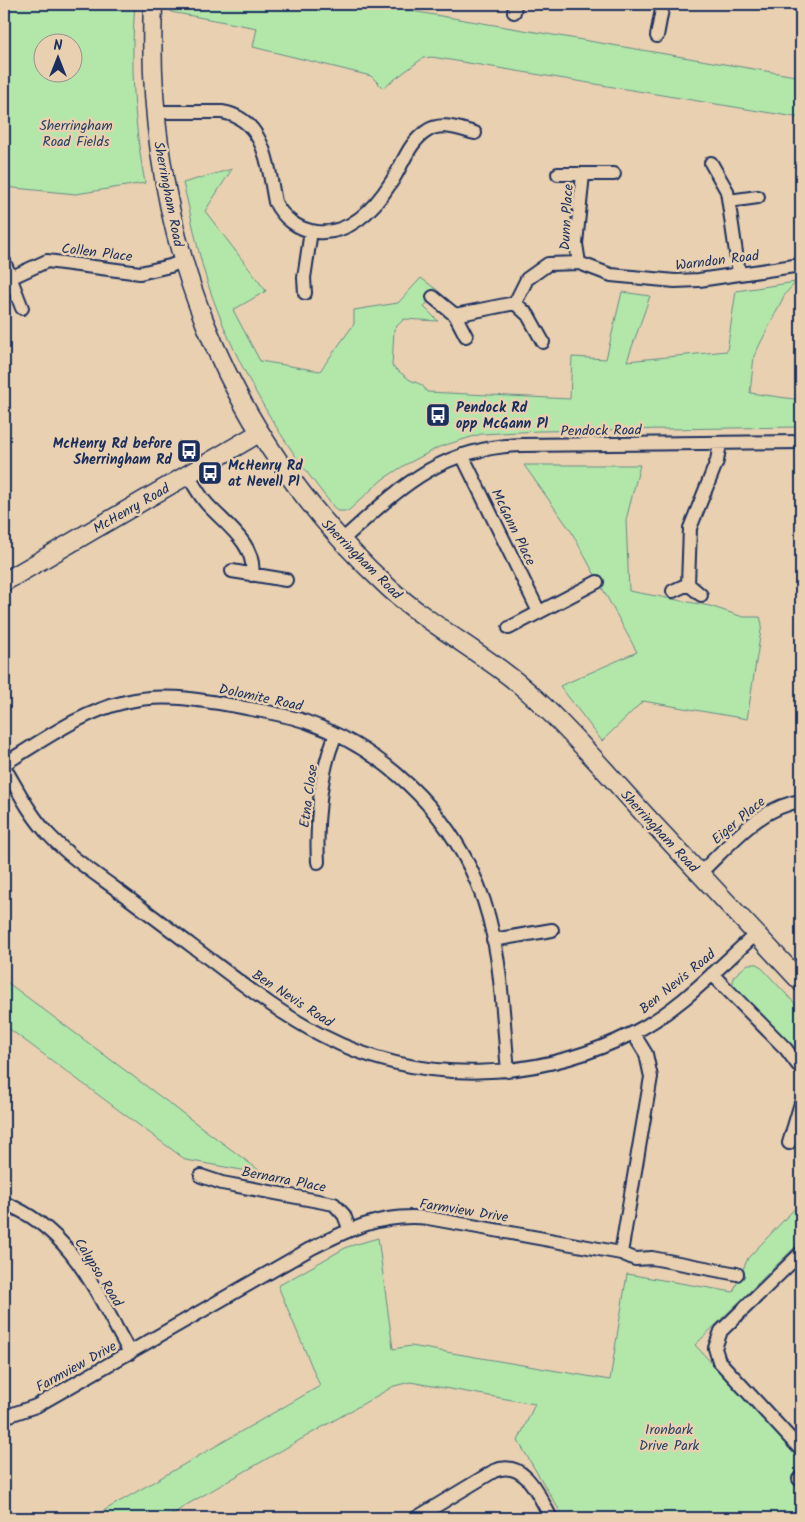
<svg xmlns="http://www.w3.org/2000/svg" width="805" height="1522" font-family="Kalam,sans-serif">
	<style>
		.green { fill: #b2e7a9; stroke: #668b84; fill-rule: evenodd }
		.lines { fill: none; stroke-linecap: round; stroke-linejoin: round }
		.street-casing { stroke: #1b2f5e; stroke-width: 16 }
		.secondary-casing { stroke: #1b2f5e; stroke-width: 21 }
		.street { stroke: #e8d0b0; stroke-width: 12 }
		.secondary { stroke: #e8d0b0; stroke-width: 18 }
		.labels { text-anchor: middle; stroke-width: 5; stroke-linejoin: round; paint-order: stroke }
		.park-label { font-size: 14px; fill: #2a4166; stroke: #e8d0b0 }
		.street-label { font-size: 14px; fill: #1b2f5e; stroke: #e8d0b0 }
		.poi-label { font-size: 14px; font-weight: bold; fill: #1b2f5e; stroke: #e8d0b0; text-anchor: start }
	</style>
	<rect width="100%" height="100%" fill="#e8d0b0"/>
	<filter id="ink" filterUnits="userSpaceOnUse"><feTurbulence type="fractalNoise" baseFrequency=".02" numOctaves="2"/><feDisplacementMap in="SourceGraphic" scale="10" xChannelSelector="R" yChannelSelector="G"/><feConvolveMatrix kernelMatrix="1 2 1 2 8 2 1 2 1" color-interpolation-filters="sRGB"/></filter>
	<g filter="url(#ink)">
		<path class="green" d="M4,4H135C130,64 134,124 145,183L76,194L4,187ZM42,42H72V72H42Z
			M171,4H370L801,77V118L432,57L423,58L383,88L371,76L253,47L257,28L171,12Z
			M232,169L205,211L266,291L233,310L260,361L320,371L354,324V310L398,303L421,278L437,290L424,307L438,321L404,319L394,329L392,366L410,380L422,385L427,392L570,399L572,357L606,359L622,292L650,296L627,361L727,351L736,291L796,282L785,294L754,356L750,393L801,400V423L796,427L539,431L481,434L439,447L405,465L383,479L348,511H337C283,445 238,371 210,290C198,256 192,218 183,183Z
			M524,465H640L626,520L629,591L710,606L743,617H760L762,624L747,719L643,701L602,741L560,686L637,652L571,531Z
			M748,964H758L801,1010V1056L733,988V977Z
			M4,980L264,1174L186,1160L4,1025Z
			M801,1202V1241L695,1345L801,1460V1518H564L518,1441L535,1404L410,1382L394,1386L188,1504L167,1518H91L320,1386L278,1286L347,1247L378,1238L393,1349L411,1346L610,1380L627,1274L733,1292L748,1258Z"/>
		<g class="lines">
			<defs>
				<path id="street" d="M514,12L515,4
					M657,36L663,4
					M155,112H222C265,119 268,166 275,202C283,218 298,230 317,232C351,235 375,208 392,181C403,164 409,142 427,131C441,121 459,129 475,133
					M711,163L727,191L739,273
					M558,174H614
					M729,201L758,197
					M4,261L22,308
					M579,263L576,244L583,174
					M10,278L47,261L140,273L170,266L183,261
					M305,293L304,278L311,231
					M433,297L455,315L466,336
					M515,303L528,315L543,342
					M455,315L515,303L527,279L548,264L579,263L611,275L675,281L699,280L801,265
					M462,455L539,612
					M188,475C194,485 199,495 207,504C225,524 257,545 252,575
					M341,541C400,488 438,448 522,445L801,442
					M232,571L286,580
					M673,591L688,584
					M701,595L688,584L690,528L717,461L720,443
					M509,628L597,582
					M4,764C42,741 81,712 125,702C160,693 194,699 230,705C254,710 280,713 304,721C382,748 446,808 478,885C502,943 502,1010 508,1071
					M4,767C18,790 30,815 49,835C68,855 90,870 112,886C139,906 166,926 192,946C234,977 276,1012 323,1036C420,1086 536,1082 633,1033C679,1010 718,968 756,934
					M318,862C316,825 320,768 336,735
					M699,874C729,846 759,807 801,801
					M493,940L552,930
					M712,974L786,1049L801,1069
					M789,1143L801,1103
					M201,1176L222,1183L334,1204L344,1215L349,1228
					M4,1203C73,1230 96,1293 130,1353
					M621,1253L651,1077L646,1054L633,1033
					M801,1253L721,1331L715,1348L719,1361L801,1450
					M4,1417L36,1406L310,1249C349,1229 383,1213 428,1218L621,1253L635,1259L652,1258L737,1274
					M799,1479L801,1477
					M416,1518L494,1471C525,1458 539,1496 551,1518"/>
				<path id="secondary" d="M153,4C144,230 222,434 389,588C435,630 492,657 536,699C575,735 610,777 646,816C697,871 749,926 801,982
					M4,582L259,433"/>
			</defs>
			<use href="#street" class="street-casing"/>
			<use href="#secondary" class="secondary-casing"/>
			<use href="#street" class="street"/>
			<use href="#secondary" class="secondary"/>
		</g>
	</g>
	<defs>
		<symbol id="bus-square" viewBox="-11 -11 22 22"><rect x="-9" y="-9" width="18" height="18" rx="4" fill="#1b2f5e" stroke="#e8d0b0"/><path d="M-5-6H5V4H4V6H2V4H-2V6H-4V4H-5ZM-3.5-4V0h7V-4ZM-3.5 1.2v1.5H-2V1.2ZM2 1.2v1.5H3.5V1.2Z" fill="#fff"/></symbol>
	</defs>
	<g fill-rule="evenodd">
		<use href="#bus-square" x="424" y="401" width="28" height="28"/>
		<use href="#bus-square" x="175" y="437" width="28" height="28"/>
		<use href="#bus-square" x="196" y="459" width="28" height="28"/>
	</g>
	<g class="labels">
		<g class="park-label">
			<text x="76" y="130">Sherringham<tspan x="76" dy="16">Road Fields</tspan></text>
			<text x="669" y="1434">Ironbark<tspan x="669" dy="16">Drive Park</tspan></text>
		</g>
		<g class="street-label">
			<text transform="translate(169 194) rotate(79)" y="5">Sherringham Road</text>
			<text transform="translate(566 217) rotate(-87)" y="5">Dunn Place</text>
			<text transform="translate(97 252) rotate(7)" y="5">Collen Place</text>
			<text transform="translate(717 260) rotate(-7)" y="5">Warndon Road</text>
			<text transform="translate(601 430) rotate(-1)" y="5">Pendock Road</text>
			<text transform="translate(131 508) rotate(-30)" y="5">McHenry Road</text>
			<text transform="translate(514 527) rotate(64)" y="5">McGann Place</text>
			<text transform="translate(362 559) rotate(45)" y="5">Sherringham Road</text>
			<text transform="translate(261 697) rotate(12)" y="5">Dolomite Road</text>
			<text transform="translate(308 796) rotate(-82)" y="5">Etna Close</text>
			<text transform="translate(738 820) rotate(-40)" y="5">Eiger Place</text>
			<text transform="translate(660 831) rotate(47)" y="5">Sherringham Road</text>
			<text transform="translate(677 981) rotate(-39)" y="5">Ben Nevis Road</text>
			<text transform="translate(293 998) rotate(33)" y="5">Ben Nevis Road</text>
			<text transform="translate(284 1179) rotate(11)" y="5">Bernarra Place</text>
			<text transform="translate(464 1210) rotate(9)" y="5">Farmview Drive</text>
			<text transform="translate(99 1272) rotate(58)" y="5">Calypso Road</text>
			<text transform="translate(76 1366) rotate(-29)" y="5">Farmview Drive</text>
		</g>
		<g class="poi-label">
			<text x="456" y="412">Pendock Rd<tspan x="456" dy="16">opp McGann Pl</tspan></text>
			<text x="172" y="448" text-anchor="end">McHenry Rd before<tspan x="172" dy="16">Sherringham Rd</tspan></text>
			<text x="228" y="470">McHenry Rd<tspan x="228" dy="16">at Nevell Pl</tspan></text>
		</g>
	</g>
	<rect width="805" height="1522" fill="none" stroke="#e8d0b0" stroke-width="20"/>
	<rect x="10" y="10" width="785" height="1502" fill="none" stroke="#1b2f5e" stroke-width="2" filter="url(#ink)"/>
	<g transform="translate(58 58)"><circle r="24" fill="#e8d0b0" stroke="#96908f"/>
	<path d="M0-4L9 19L0 12L-9 19Z" fill="#1b2f5e"/>
	<text y="-8" font-size="14" font-weight="bold" text-anchor="middle" fill="#1b2f5e">N</text>
	</g>
</svg>
